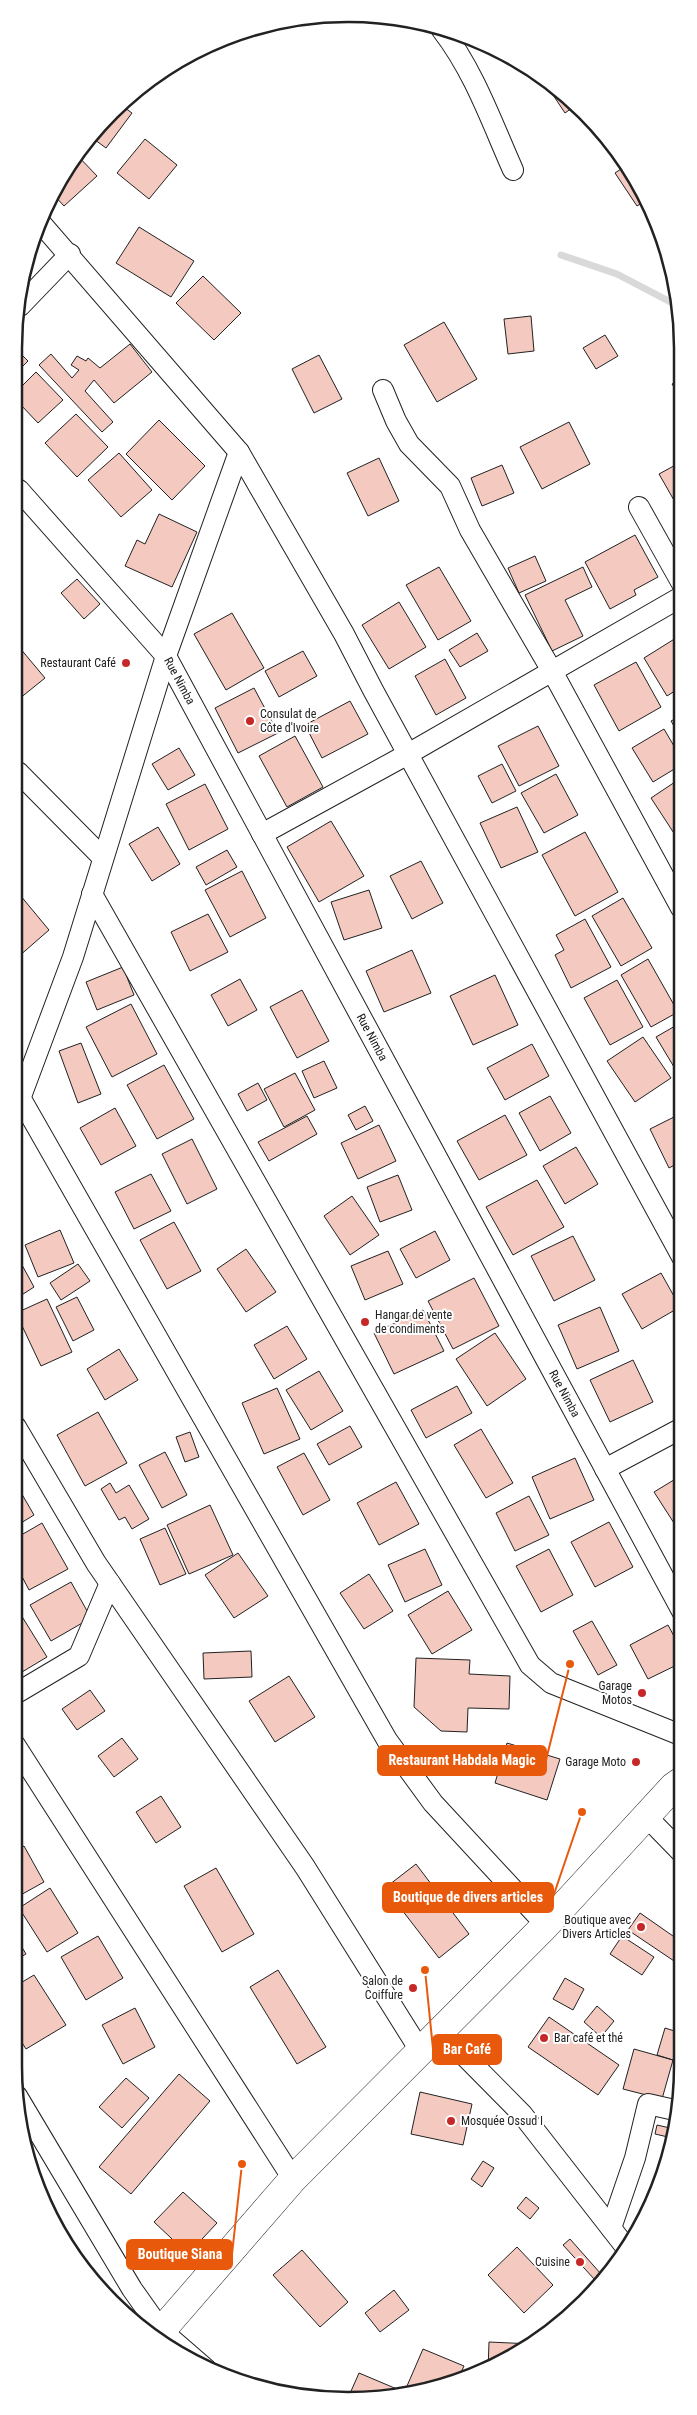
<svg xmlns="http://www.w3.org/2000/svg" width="697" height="2415" font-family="'Roboto Condensed',sans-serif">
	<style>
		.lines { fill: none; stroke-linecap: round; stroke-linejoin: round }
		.stream { stroke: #d9d9d9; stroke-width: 7 }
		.building { fill: #f3c9c0; stroke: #222 }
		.street-casing { stroke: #222; stroke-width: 22 }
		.secondary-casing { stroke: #222; stroke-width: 29 }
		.street { stroke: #fff; stroke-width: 20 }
		.secondary { stroke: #fff; stroke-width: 28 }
		.poi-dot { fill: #c62828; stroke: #fff; stroke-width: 2 }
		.labels { text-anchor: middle; stroke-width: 4; stroke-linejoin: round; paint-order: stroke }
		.poi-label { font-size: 12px; fill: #222; stroke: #fff; text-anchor: end }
		.street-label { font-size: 12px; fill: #222; stroke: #fff }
		.rim { fill: none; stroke: #222; stroke-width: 2.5 }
		.leader { fill: none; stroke: #e8590c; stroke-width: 2 }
		.callout-dot { fill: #e8590c; stroke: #fff; stroke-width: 2 }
		.callout { fill: #e8590c; stroke: #e8590c; stroke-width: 2 }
		.callout-label { font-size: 14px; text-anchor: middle; font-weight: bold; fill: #fff }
	</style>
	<rect width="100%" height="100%" fill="#fff"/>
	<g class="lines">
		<path class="stream" d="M561,255L617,274L680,307"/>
	</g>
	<path class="building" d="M545,83L576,105L565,113Z
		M121,105L132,113L106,148L91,137Z
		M145,139L177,165L149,199L117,173Z
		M77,155L97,176L64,206L53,194Z
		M624,167L648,199L637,206L615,173Z
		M139,227L194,261L171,297L116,263Z
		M203,276L241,313L214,340L176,303Z
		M531,316L534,351L508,354L504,319Z
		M444,322L477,379L437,402L404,345Z
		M605,335L618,356L596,369L583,348Z
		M130,344L152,372L114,403L94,380L85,391L113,422L102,432L39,365L51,354L72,378L79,370L71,365L77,356L86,361L88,358L100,368Z
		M20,353L28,361L20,369Z
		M319,355L342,399L314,413L292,369Z
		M36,372L63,400L38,423L20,404V388Z
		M681,379V398L672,384Z
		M76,414L108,447L77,477L45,443Z
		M159,420L205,466L172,500L126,454Z
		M569,422L590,464L542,489L520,447Z
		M119,453L152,490L121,517L88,480Z
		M379,458L399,501L368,516L347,473Z
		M681,462V499L675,502L659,474Z
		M502,465L514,493L482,506L471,478Z
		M159,514L197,532L172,587L125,566L137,540L145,544Z
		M681,517V528L676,520Z
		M635,535L658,577L634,590L636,595L610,609L585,562Z
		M535,556L546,581L519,593L508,568Z
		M439,567L471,621L438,640L406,585Z
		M583,567L592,587L565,600L583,636L552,651L525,595Z
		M77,579L100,604L84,619L61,593Z
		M399,602L426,647L389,669L362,625Z
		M232,613L264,668L226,690L194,634Z
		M477,633L488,651L460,667L449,650Z
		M676,638L681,647V687L667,696L644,658Z
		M19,647L45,678L19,699Z
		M303,651L317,676L279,697L265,671Z
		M445,659L466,698L436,715L415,676Z
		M636,662L661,707L619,731L594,685Z
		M254,688L278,733L238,753L215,708Z
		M350,701L368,734L322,758L305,725Z
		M681,716V738L671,721Z
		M538,726L559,766L519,786L498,746Z
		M664,729L681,758V765L653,782L632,748Z
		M295,736L323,787L287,807L259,756Z
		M179,748L195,775L168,790L152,764Z
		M502,764L516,791L492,803L478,776Z
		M556,774L578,815L544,833L521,793Z
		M681,778V844L651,798Z
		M205,784L228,829L189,850L166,804Z
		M517,807L538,852L501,868L480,823Z
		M331,821L364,876L319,902L287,847Z
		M158,827L180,864L152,881L129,844Z
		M585,832L618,892L575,916L542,855Z
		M227,850L237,867L206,885L196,867Z
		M421,861L443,903L412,919L390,876Z
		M242,871L266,918L230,937L205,890Z
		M369,890L382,928L344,940L331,902Z
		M20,895L49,930L18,957V897Z
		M623,898L652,948L621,966L592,916Z
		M208,914L228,952L190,971L171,932Z
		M585,919L611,967L571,988L555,955L564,950L556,935Z
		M412,950L431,993L384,1012L366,971Z
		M648,959L678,1012L651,1027L621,975Z
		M123,967L134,995L97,1010L86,982Z
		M495,975L518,1025L473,1045L450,996Z
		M240,979L257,1010L228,1026L211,995Z
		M617,980L643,1027L610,1045L584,998Z
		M302,990L329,1041L297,1058L270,1007Z
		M131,1004L157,1054L112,1077L86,1027Z
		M682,1022V1077H680L656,1037Z
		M643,1037L671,1078L635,1102L607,1061Z
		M81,1043L101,1094L78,1103L59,1051Z
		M532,1044L549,1076L505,1100L487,1068Z
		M324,1061L337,1088L314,1098L302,1071Z
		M164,1065L194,1119L157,1139L127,1085Z
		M295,1073L315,1110L284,1127L264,1089Z
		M258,1083L267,1100L247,1111L238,1094Z
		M550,1096L571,1133L540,1151L519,1113Z
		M365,1106L373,1121L356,1130L348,1115Z
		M115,1108L136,1146L101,1165L80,1128Z
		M682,1113V1161L669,1168L650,1129Z
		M505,1115L527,1155L479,1180L457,1141Z
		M307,1116L317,1134L269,1161L258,1142Z
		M379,1125L396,1161L358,1179L341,1143Z
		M192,1139L217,1189L187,1204L162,1154Z
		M576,1147L598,1184L565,1204L543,1166Z
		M151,1174L171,1211L134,1229L115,1192Z
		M398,1175L412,1210L380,1222L367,1187Z
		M537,1180L564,1227L513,1255L486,1207Z
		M352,1196L379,1235L350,1255L324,1216Z
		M174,1222L201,1271L167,1289L140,1240Z
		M60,1230L74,1263L38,1277L25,1245Z
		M435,1231L450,1260L416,1278L400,1249Z
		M573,1236L595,1280L554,1301L531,1256Z
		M246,1249L276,1292L246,1312L217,1269Z
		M388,1251L403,1284L365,1300L351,1266Z
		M78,1264L90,1281L61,1300L50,1283Z
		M22,1265L34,1287L17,1298V1268Z
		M661,1273L680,1307L642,1329L622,1294Z
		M474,1278L499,1326L453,1349L428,1301Z
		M77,1297L94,1330L73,1341L56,1307Z
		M47,1299L72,1352L41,1366L16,1313Z
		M600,1307L619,1351L577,1369L558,1325Z
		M423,1310L444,1351L394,1374L374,1333Z
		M287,1326L307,1359L274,1379L254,1345Z
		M495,1333L526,1379L487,1406L456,1359Z
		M119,1349L138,1380L105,1400L87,1369Z
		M633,1360L653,1402L610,1422L590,1380Z
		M319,1371L343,1411L311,1430L286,1390Z
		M457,1386L472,1413L426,1438L411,1410Z
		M277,1388L300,1439L264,1454L242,1403Z
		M98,1412L127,1463L85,1486L57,1435Z
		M350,1426L362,1447L329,1465L317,1444Z
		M481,1429L513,1483L486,1498L454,1445Z
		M190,1432L199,1457L185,1462L176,1437Z
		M165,1452L187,1495L162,1508L139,1465Z
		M304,1453L330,1500L303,1515L277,1467Z
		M575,1458L594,1500L550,1519L532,1477Z
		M682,1475V1533L681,1534L654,1492Z
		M396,1482L419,1524L379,1545L357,1503Z
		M110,1483L116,1493L129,1485L149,1519L132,1529L125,1517L119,1520L101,1489Z
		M16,1484L34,1515L16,1526Z
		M529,1496L549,1535L515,1551L496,1513Z
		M210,1505L233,1555L189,1574L167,1525Z
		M609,1522L633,1567L595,1587L571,1542Z
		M42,1523L68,1569L29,1590L16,1565V1538Z
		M165,1528L186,1574L160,1585L140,1539Z
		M425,1549L442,1585L405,1602L388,1565Z
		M549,1549L573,1595L541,1612L516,1566Z
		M238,1553L268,1596L234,1618L205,1575Z
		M369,1574L393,1611L364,1629L340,1593Z
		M71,1582L91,1618L51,1641L30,1605Z
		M448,1591L472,1630L432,1654L408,1615Z
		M18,1610L47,1657L22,1672L15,1662V1612Z
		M592,1621L617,1665L598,1675L573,1631Z
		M668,1625L683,1653V1662L648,1679L630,1645Z
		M251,1651L252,1677L204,1679L203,1653Z
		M416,1658L470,1660L469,1674L510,1676L509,1709L468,1708L467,1732L441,1731L414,1707Z
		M289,1676L315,1717L275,1742L249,1701Z
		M90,1690L105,1711L77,1730L62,1709Z
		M122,1738L138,1759L114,1777L98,1756Z
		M507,1743L560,1759L547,1800L495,1783Z
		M161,1796L181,1827L156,1843L136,1812Z
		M24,1846L44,1882L17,1897L14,1892L15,1851Z
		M416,1864L469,1934L439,1958L385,1888Z
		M216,1868L254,1934L222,1952L184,1886Z
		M50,1888L78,1933L47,1952L19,1908Z
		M640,1913L683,1943V1967L628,1930Z
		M14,1934L26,1954L14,1961Z
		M98,1936L123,1978L86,2000L61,1957Z
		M622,1936L654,1957L642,1975L610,1954Z
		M278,1970L326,2047L297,2064L250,1987Z
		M34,1975L66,2025L26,2049L14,2030V1987Z
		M565,1978L584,1989L573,2010L553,1999Z
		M597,2006L614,2021L601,2037L584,2022Z
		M135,2008L155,2047L123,2064L102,2025Z
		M549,2017L619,2065L598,2095L528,2047Z
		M665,2028L681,2033L673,2060L657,2055Z
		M634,2049L673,2060L662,2099L623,2089Z
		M179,2074L210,2101L131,2194L99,2167Z
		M126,2078L149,2098L122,2128L99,2107Z
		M420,2092L472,2104L463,2145L411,2134Z
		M657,2125L670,2128L668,2137L655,2134Z
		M664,2158L668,2160L658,2192L653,2191Z
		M483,2161L494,2168L482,2187L471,2179Z
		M183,2192L217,2223L188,2254L154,2222Z
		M526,2197L539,2208L530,2219L517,2208Z
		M570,2239L601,2274L595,2280L563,2245Z
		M517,2247L553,2285L524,2313L488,2275Z
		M302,2250L348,2302L320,2327L273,2275Z
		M394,2290L409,2310L380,2332L365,2313Z
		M489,2342L532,2344L488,2370Z
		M423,2349L464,2366L457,2381L435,2390L419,2391L407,2386Z
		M359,2373L404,2392V2393L348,2398Z"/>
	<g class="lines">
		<defs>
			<g id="street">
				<path d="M442,30C474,71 492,123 513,170"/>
				<path d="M39,221L239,452L344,634L373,690L682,1257"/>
				<path d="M20,306L70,254"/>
				<path d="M383,390L396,421L409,444L450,486L470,530L552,671L681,908"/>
				<path id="s1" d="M19,490L166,656L683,1613"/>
				<path d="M639,507L681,582"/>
				<path d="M18,772L103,858"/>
				<path d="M262,834L408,754L681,597"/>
				<path d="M92,894L530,1665L551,1683L683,1736"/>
				<path d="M17,1092L387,1740L433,1803L546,1925"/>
				<path d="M17,1107L73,957L166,656L239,452"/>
				<path d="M16,1427L96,1563L305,1867L421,2052"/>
				<path d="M605,1469L682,1428"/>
				<path d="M15,1694L79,1656L110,1583"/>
				<path d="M15,1745L293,2179"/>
				<path d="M646,1816L683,1854"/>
				<path d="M441,2032L522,2114L628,2250"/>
				<path d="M17,2096L132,2289L161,2330L206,2369"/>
				<path d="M611,2228L635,2158L648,2104L679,2111"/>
			</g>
			<path id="secondary" d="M155,2338L293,2179L546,1925L673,1787L683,1780"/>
		</defs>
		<use href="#street" class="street-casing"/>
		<use href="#secondary" class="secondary-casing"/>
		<use href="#street" class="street"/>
		<use href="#secondary" class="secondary"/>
	</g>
	<g class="poi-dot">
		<circle cx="126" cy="663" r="5"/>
		<circle cx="250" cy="721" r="5"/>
		<circle cx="365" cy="1322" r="5"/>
		<circle cx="642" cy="1693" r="5"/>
		<circle cx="636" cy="1762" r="5"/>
		<circle cx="641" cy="1927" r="5"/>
		<circle cx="413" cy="1988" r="5"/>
		<circle cx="544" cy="2038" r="5"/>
		<circle cx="451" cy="2121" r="5"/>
		<circle cx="580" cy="2262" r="5"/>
	</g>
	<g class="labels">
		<g class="poi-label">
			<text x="116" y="667">Restaurant Café</text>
			<text x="260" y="718" text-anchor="start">Consulat de<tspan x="260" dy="14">Côte d'Ivoire</tspan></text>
			<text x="375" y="1319" text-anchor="start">Hangar de vente<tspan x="375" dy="14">de condiments</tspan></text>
			<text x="632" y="1690">Garage<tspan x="632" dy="14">Motos</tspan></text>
			<text x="626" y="1766">Garage Moto</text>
			<text x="631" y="1924">Boutique avec<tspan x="631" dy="14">Divers Articles</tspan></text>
			<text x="403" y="1985">Salon de<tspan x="403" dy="14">Coiffure</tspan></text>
			<text x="554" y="2042" text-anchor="start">Bar café et thé</text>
			<text x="461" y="2125" text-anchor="start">Mosquée Ossud I</text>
			<text x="570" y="2266">Cuisine</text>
		</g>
		<g class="street-label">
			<text dy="4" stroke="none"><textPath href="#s1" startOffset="250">Rue Nimba</textPath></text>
			<text dy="4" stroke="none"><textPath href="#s1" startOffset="655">Rue Nimba</textPath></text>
			<text dy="4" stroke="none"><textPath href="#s1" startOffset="1060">Rue Nimba</textPath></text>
		</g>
	</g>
	<path d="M0 0H697V2415H0ZM348 22H348A326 326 0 0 1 674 348V2066A326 326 0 0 1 348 2392H348A326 326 0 0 1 22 2066V348A326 326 0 0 1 348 22Z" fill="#fff" fill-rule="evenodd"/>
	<path class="rim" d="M348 22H348A326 326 0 0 1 674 348V2066A326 326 0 0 1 348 2392H348A326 326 0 0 1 22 2066V348A326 326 0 0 1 348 22Z"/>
	<path class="leader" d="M570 1664L546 1760M582 1812L553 1897M425 1970L433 2049M242 2164L232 2254"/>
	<g class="callout-dot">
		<circle cx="570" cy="1664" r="5"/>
		<circle cx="582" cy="1812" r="5"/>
		<circle cx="425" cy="1970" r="5"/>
		<circle cx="242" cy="2164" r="5"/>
	</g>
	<g class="callout">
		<rect x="378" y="1746" width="168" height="29" rx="5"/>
		<rect x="383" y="1883" width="170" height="29" rx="5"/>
		<rect x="433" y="2035" width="68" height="29" rx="5"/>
		<rect x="127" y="2240" width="105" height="29" rx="5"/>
	</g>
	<g class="callout-label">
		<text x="462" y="1765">Restaurant Habdala Magic</text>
		<text x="468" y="1902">Boutique de divers articles</text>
		<text x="467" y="2054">Bar Café</text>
		<text x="180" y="2259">Boutique Siana</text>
	</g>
</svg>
